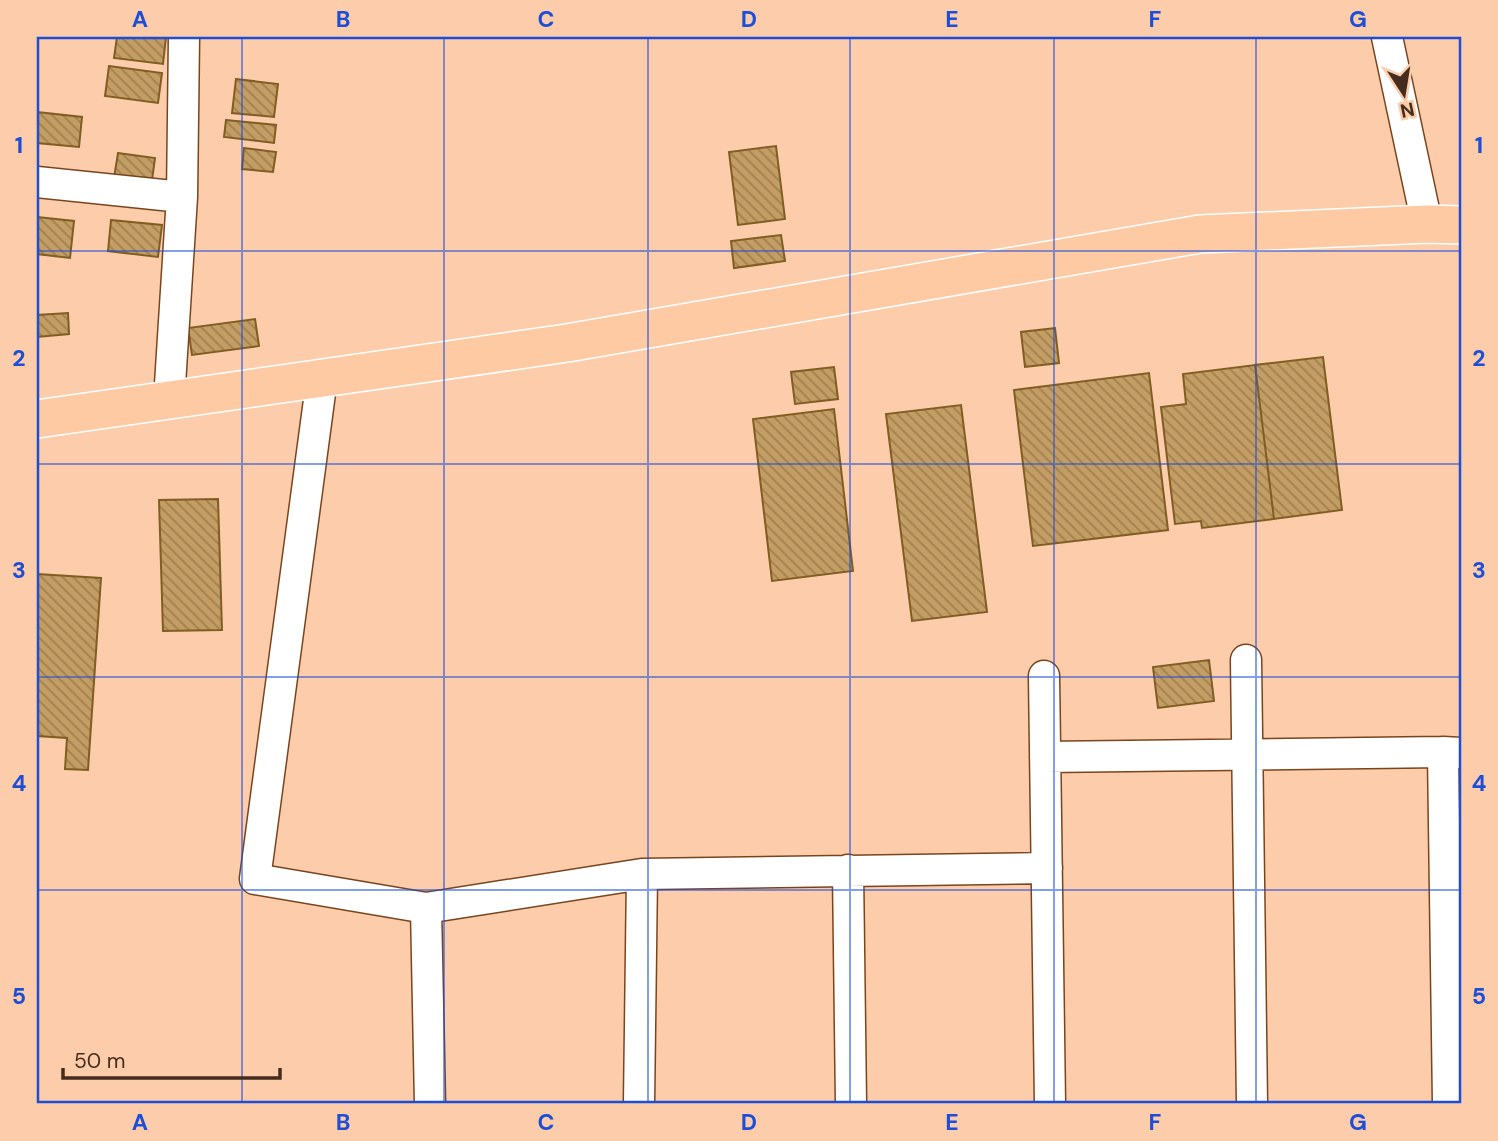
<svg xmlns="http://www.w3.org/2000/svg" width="1498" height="1141" font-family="'DM Sans',sans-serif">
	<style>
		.building { fill: url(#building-back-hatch); stroke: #805d22; stroke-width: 2 }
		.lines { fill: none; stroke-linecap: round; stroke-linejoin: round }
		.minor-casing { stroke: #78451d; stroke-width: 33 }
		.major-casing { stroke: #fff; stroke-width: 40 }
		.minor { stroke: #fff; stroke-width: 30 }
		.major { stroke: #fdcaa4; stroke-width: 37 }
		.grid { fill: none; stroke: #1d4ed8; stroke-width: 2; stroke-opacity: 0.55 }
		.neatline { fill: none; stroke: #1d4ed8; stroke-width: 2.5 }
		.grid-label { font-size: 23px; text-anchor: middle; font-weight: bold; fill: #1d4ed8 }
	</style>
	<defs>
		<pattern id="building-back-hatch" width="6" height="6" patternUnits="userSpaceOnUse" patternTransform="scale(1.75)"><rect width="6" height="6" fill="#c39d63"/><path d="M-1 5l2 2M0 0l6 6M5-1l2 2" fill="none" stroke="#a08051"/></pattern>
	</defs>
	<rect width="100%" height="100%" fill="#fcccab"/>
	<path class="building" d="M117,37H166L163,64L114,58Z
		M109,66L162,73L158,103L105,96Z
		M236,79L278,84L274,117L232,113Z
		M37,112L82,117L79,147L37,143Z
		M226,120L276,125L274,143L224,137Z
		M776,146L785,219L738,225L729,152Z
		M244,148L276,152L273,172L242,169Z
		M118,153L155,158L151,188L113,184Z
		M37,217L74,221L70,258L37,254Z
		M111,220L162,225L158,257L108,251Z
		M781,235L785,261L734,268L731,241Z
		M68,313L69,334L37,337V315Z
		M255,319L259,346L192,355L188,328Z
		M1055,328L1059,363L1025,367L1021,332Z
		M1323,357L1342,510L1274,519L1255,365Z
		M1255,365L1274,519L1202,528L1201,521L1175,524L1161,407L1186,404L1183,374Z
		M834,367L838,399L795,404L791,372Z
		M1149,373L1168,530L1033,546L1014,390Z
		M961,405L987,612L912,621L886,414Z
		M834,409L853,571L772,581L753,419Z
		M218,499L222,630L163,631L159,500Z
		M37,574L101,578L88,770L65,769L67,738L37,736Z
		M1209,660L1214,701L1158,708L1153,667Z"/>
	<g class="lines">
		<defs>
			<path id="minor" d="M1387,37L1427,224
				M37,182L182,197
				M322,378L255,879L426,908L642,874L1047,868
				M169,400L182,197L184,37
				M1246,660L1252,1104
				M1044,676L1050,1104
				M1443,752L1448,1104
				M1045,757L1443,752L1461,753
				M848,870L851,1104
				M426,908L430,1104
				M639,1104L642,874"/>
			<path id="major" d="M37,419L567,343L1200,234L1427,224L1461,225"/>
		</defs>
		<use href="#minor" class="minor-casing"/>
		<use href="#major" class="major-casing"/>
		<use href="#minor" class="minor"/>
		<use href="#major" class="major"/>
	</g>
	<path class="grid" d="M242,37V1104M444,37V1104M648,37V1104M850,37V1104M1054,37V1104M1256,37V1104M37,251H1461M37,464H1461M37,677H1461M37,890H1461"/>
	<rect width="1498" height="1141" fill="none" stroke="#fcccab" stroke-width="77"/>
	<g transform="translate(1404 94) rotate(168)" stroke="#fcccab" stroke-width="5" paint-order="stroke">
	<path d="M0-5L12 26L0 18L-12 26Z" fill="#442d1d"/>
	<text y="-10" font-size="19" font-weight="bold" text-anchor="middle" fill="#442d1d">N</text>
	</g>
	<path d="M63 1068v10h217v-10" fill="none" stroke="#442d1d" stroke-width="3.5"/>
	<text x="74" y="1068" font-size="21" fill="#442d1d" stroke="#fcccab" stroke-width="5" paint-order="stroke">50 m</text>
	<rect x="38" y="38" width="1422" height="1064" class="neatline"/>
	<g class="grid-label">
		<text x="140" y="27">A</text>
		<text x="343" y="27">B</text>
		<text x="546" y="27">C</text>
		<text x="749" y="27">D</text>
		<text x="952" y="27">E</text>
		<text x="1155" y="27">F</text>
		<text x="1358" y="27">G</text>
		<text x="19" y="153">1</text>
		<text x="1479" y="153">1</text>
		<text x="19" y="366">2</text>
		<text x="1479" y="366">2</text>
		<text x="19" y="578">3</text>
		<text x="1479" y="578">3</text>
		<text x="19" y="791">4</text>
		<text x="1479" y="791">4</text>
		<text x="19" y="1004">5</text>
		<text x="1479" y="1004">5</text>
		<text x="140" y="1130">A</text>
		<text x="343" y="1130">B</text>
		<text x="546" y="1130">C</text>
		<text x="749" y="1130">D</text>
		<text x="952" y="1130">E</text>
		<text x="1155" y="1130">F</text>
		<text x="1358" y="1130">G</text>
	</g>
</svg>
